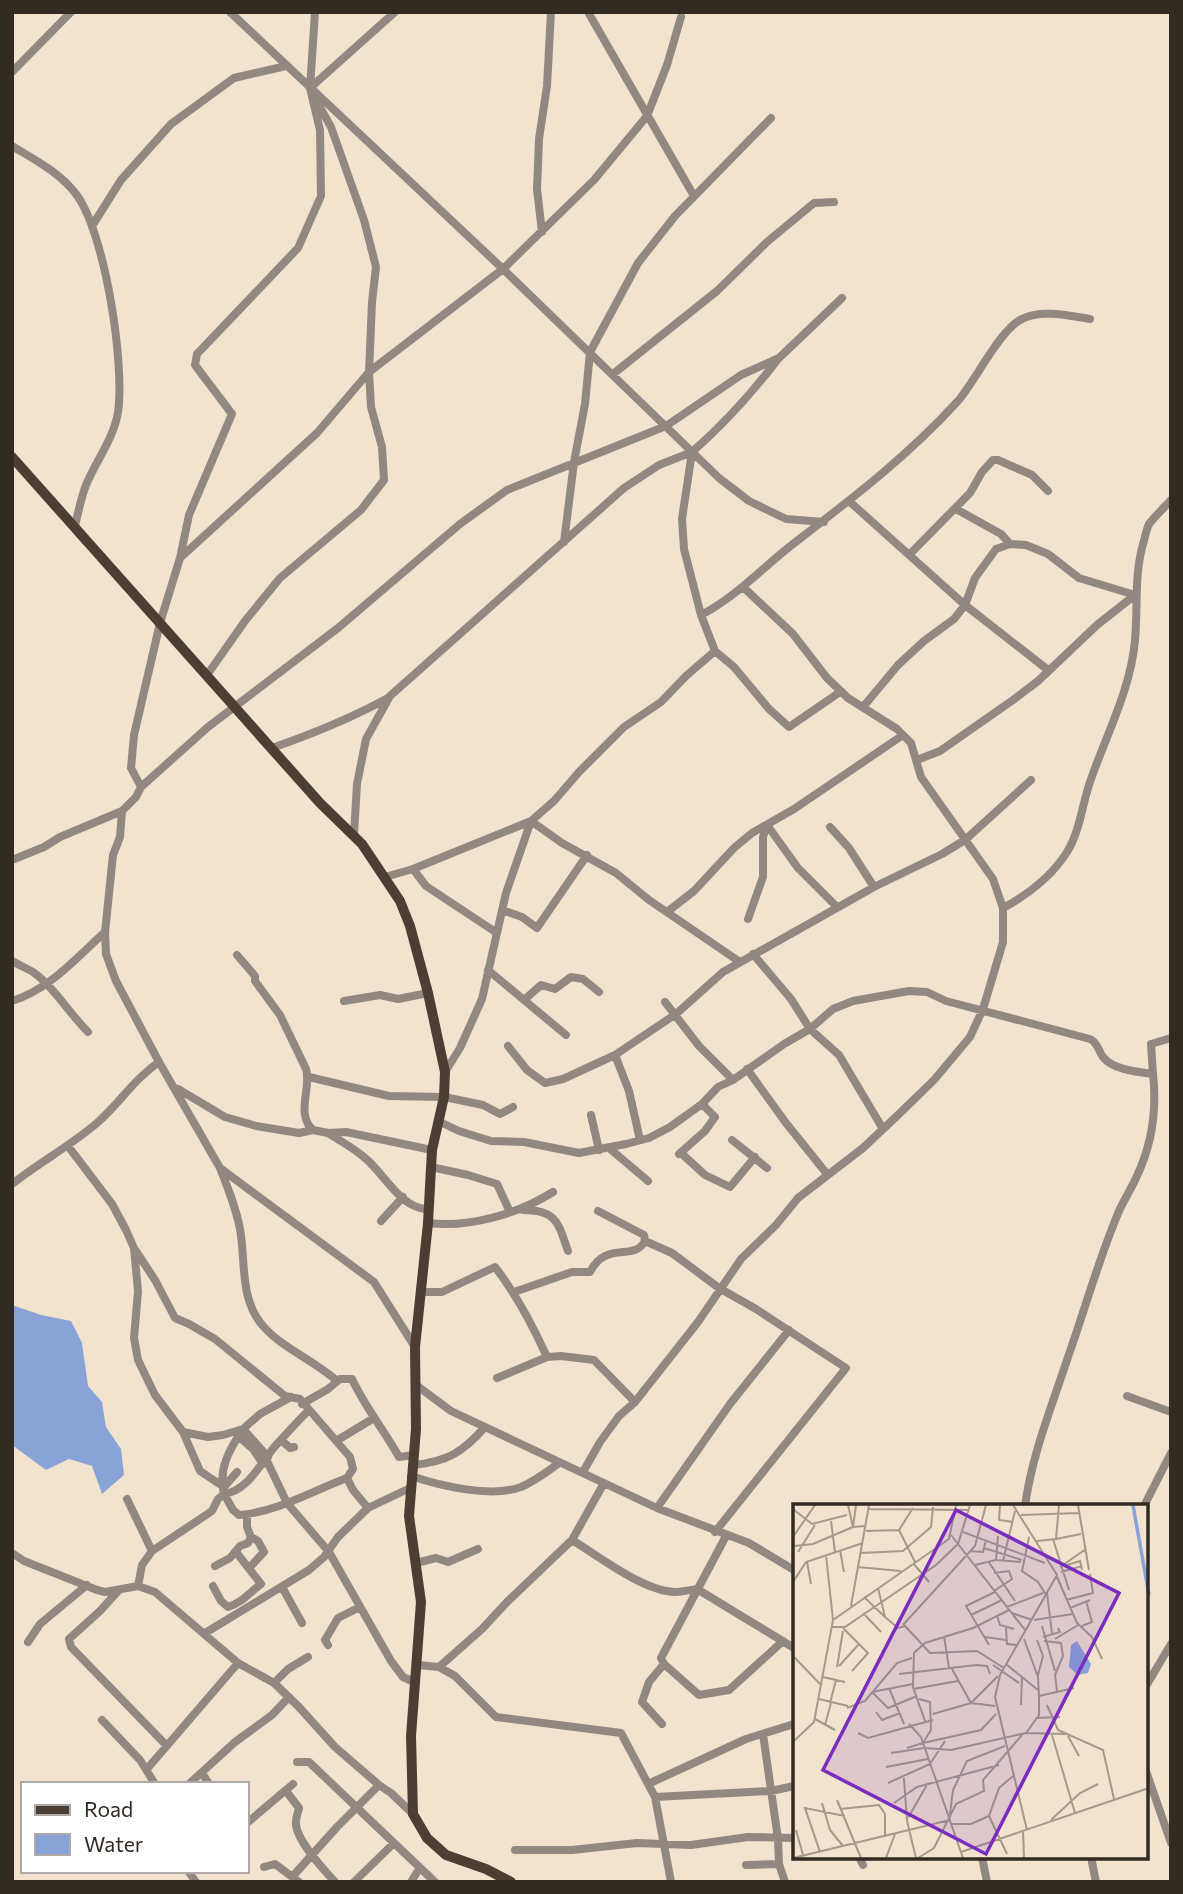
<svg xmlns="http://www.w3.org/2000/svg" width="1183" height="1894" font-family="Commissioner,sans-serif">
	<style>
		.water { fill: #89a3d7 }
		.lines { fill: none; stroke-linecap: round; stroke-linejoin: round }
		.minor { stroke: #918882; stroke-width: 8 }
		.major { stroke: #4d3e33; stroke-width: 10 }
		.inset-river { fill: none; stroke: #89a3d7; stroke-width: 3.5 }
		.inset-road { fill: none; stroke: #a4998a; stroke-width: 2 }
		.view { fill: #7b2cbf; fill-opacity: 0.15; stroke: #7b2cbf; stroke-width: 3.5 }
		.inset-edge { fill: none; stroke: #312b23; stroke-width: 3.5 }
	</style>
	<rect width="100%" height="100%" fill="#f1e3ce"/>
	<path class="water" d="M12,1305L41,1315L71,1321L82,1343L88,1386L102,1402L106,1427L121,1449L124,1475L102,1494L92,1466L69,1459L46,1470L12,1445Z"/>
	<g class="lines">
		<path class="minor" d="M230,12L503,269L719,478L749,501L786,519L824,522
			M588,12L694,196
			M12,72L71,12
			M310,88L395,12
			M12,146C35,160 59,172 76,194C105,232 125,364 118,412C114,438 96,461 86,485C81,498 78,513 75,526
			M92,226L121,180L171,124L234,78L286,66
			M542,232L537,189L539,139L547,86L551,12
			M778,359C752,393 724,424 692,452L682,519L684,549L701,615L715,651L734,667L769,709L789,727L840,692
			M613,374L717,291L767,242L814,203L834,202
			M850,502L965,605L1048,670
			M956,509L1001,534L1010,544
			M564,542L574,462L585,404L590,352L638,263L675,216L771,118
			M909,555L970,493L982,472L993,460H998L1032,475L1048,491
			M180,558L317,433L369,372L503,269L594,180L647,116L667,65L681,17
			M701,615C736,597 762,568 793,544C850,500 908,456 957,402C975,382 1000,329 1022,319C1041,309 1070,316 1090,319
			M207,675L245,621L280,578L361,510L384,480L382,447L371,407L369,372L372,302L376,267L364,220L331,127L316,100
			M863,707L898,665L924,641L954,619L965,605L975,578L996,549L1010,544L1026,545L1048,554L1079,578L1135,595
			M272,748C312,734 350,719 388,698
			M917,760L940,751L1013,700L1038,681L1097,625L1135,595
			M141,787L131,768L134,735L160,623L180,558L189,515L232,414L195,365L197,354L298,248L321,196L320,130L310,88L315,12
			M767,825L798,868L837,907
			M830,827L849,848L874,887
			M354,834L357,784L366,739L390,696L624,488L659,465L692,452
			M12,860L44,847L60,837L122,811
			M413,869L426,886L497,933
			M385,877L413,869L531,821L554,801L579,772L624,727L661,702L686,676L715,651
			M1003,908C1027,895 1052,876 1067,852C1080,831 1082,805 1090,782C1106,735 1131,689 1135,640C1138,607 1134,576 1143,544C1145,538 1146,530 1149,524C1155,516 1164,508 1171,500
			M502,910L522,917L537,928L587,855
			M667,912L694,891L734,848L752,833L794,809L903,735
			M748,919L763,877V837L767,825
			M753,954L791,999L810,1029L839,1055L883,1129
			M237,955L255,976V981L280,1015L306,1069C312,1088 295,1114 313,1130
			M12,961C19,965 26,968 33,972C54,987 69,1013 88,1032
			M488,970L566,1035
			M524,1000L541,985L555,989L571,977L583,979L599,992
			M12,1001C49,990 77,957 105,932
			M344,1001L380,995L398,999L428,993
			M665,1002L699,1046L733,1080
			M508,1046L527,1070L545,1083L563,1079L615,1055L676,1014L723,972L874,887L942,854L965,840L1031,780
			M615,1055L629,1091L640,1140
			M747,1069L786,1123L827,1174
			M445,1072L460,1048L482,999L506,893L531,821L562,843L616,873L649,900L740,962
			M309,1077L389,1096L444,1097L459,1100L483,1105L500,1114L513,1107
			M178,1089L225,1117L256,1126L299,1133L313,1130L328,1133L346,1132L432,1150
			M591,1115L599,1150
			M438,1121L459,1131L491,1141L524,1142L579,1153L626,1144L649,1138L670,1127L702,1104L718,1087L733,1080L784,1044L810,1029L833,1009L853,1001L909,991L927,992L946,1001L1090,1039C1098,1043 1098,1050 1103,1057C1113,1070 1138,1072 1153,1074L1151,1044L1171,1038
			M328,1133C340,1141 354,1148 365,1158C384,1173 401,1210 429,1209
			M732,1140L767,1168
			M68,1146L112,1204L126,1230L134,1248L138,1291L134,1338L138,1360L155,1395L183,1432L208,1437L223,1435L243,1429L260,1414L291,1397
			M609,1148L648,1181
			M681,1153L705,1175L730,1187L755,1157
			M679,1154L705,1131L715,1117L702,1104
			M431,1167L468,1175L497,1184L510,1212
			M220,1168C228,1188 236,1208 240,1229C246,1262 239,1300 264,1327C281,1347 316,1362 337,1381
			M12,1184C40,1162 70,1146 97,1123C119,1104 134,1079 159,1062
			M523,1210C557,1210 558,1223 568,1251
			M598,1211L644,1235L645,1241L672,1253L719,1288L756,1309L846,1368L715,1532
			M381,1221L403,1197
			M428,1223C469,1228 518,1214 553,1192
			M136,1251L155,1280L175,1318L189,1324L215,1339L285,1396L300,1399L350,1457L353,1469L347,1478
			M421,1292H442L495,1267C517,1295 532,1324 547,1357
			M514,1292L572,1272H590C606,1240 634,1262 645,1241
			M415,1347L374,1282L220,1168L159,1062L116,981L106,954L105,932L113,855L120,837L122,811L136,797L141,787L208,727L338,628L460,524L507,490L666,426L741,375L779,358L842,298
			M497,1378L547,1357L561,1356L594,1360L635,1402
			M416,1385L451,1411L657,1508L749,1543L794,1570
			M1127,1396L1171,1412
			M302,1404L328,1389L340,1379H352C365,1407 384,1430 399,1457L414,1455
			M308,1411C297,1422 287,1433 277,1444C262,1460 249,1491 224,1494L233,1510L239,1515C277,1512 312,1491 347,1478L353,1490L368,1508
			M183,1432L200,1471L221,1485
			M238,1436L253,1449L263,1464
			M281,1440L290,1448L294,1447
			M336,1441L374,1418
			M266,1459L287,1503L329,1552L391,1661L403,1677L414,1682
			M413,1465C447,1462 463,1452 485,1427
			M583,1472L600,1442L619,1416L635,1402L698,1322L741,1259L776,1225L798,1198L863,1148L899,1114L934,1080L970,1037L983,1009L1003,942V908L993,879L921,777L911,743L897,729L848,698L827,678L793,634L743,587
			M411,1476C441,1486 491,1498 521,1487C535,1481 547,1472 559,1463
			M223,1488L237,1472
			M127,1499L152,1551
			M1025,1506C1032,1454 1052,1406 1068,1357C1085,1309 1099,1258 1119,1211C1124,1200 1131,1189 1136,1178C1152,1145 1157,1110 1153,1074
			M1144,1506L1171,1453
			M657,1508L730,1404L789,1330
			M726,1536L661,1658L664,1664L699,1695L729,1690L783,1641
			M572,1540C600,1557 643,1591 675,1592C682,1592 690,1590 697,1589L794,1648
			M12,1553L24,1561L97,1590L105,1592L138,1586L155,1592L238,1663L274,1683L298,1706L335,1747L379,1785L391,1793L413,1814
			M416,1563L436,1558L448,1562L478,1549
			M215,1566L230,1558L240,1546L248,1543L251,1537L247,1527V1515
			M250,1567L264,1552L258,1541L251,1537
			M138,1586L142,1565L152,1551L212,1511L218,1499L224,1494C218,1469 229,1450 243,1429L268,1457
			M213,1586L221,1601L228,1607C243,1602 249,1593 261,1584L236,1552
			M282,1587L302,1623
			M118,1591L100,1611L69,1639L71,1647L167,1746
			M205,1633L309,1570L324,1557L338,1537L368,1508L410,1488
			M28,1642L40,1624L87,1585
			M328,1645L325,1640L338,1618L360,1607
			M417,1665L439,1667L455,1676L496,1717L621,1733L655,1797L671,1882
			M439,1667L482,1629L507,1602L572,1540L604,1483
			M274,1683L288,1669L308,1657
			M1146,1686L1171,1644
			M102,1720L140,1760L155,1784
			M662,1724L642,1702L649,1682L664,1664
			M763,1734L778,1839L779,1864L785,1882
			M297,1762H309L435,1882
			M147,1769L238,1663
			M1146,1771L1171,1843
			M202,1773L209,1784
			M189,1784L235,1742L272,1715L289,1697
			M648,1784L746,1739L794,1724
			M286,1791L299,1808C298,1813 295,1819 296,1825C298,1842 323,1869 335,1882
			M655,1797L771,1791L794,1786
			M247,1823L293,1784
			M515,1850H572L637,1843L691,1845L748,1837L794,1838
			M859,1857L863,1865
			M982,1857L987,1882
			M1091,1857L1096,1882
			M746,1865L779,1864
			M264,1867L275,1864L299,1882
			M188,1871L196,1882
			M293,1876L337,1827L379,1785
			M354,1882L393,1844
			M411,1882L419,1869"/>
		<path class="major" d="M12,457L320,803L362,844L400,901L410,926L428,993L445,1072L444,1097L432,1150L428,1223L415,1347L416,1429L409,1516L421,1602L411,1736L413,1814L427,1838L446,1855L486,1869L511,1882"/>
	</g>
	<g transform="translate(793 1504)">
		<rect width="355" height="355" fill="#f1e3ce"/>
		<path d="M284,137L298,160L295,169L285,171L276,163L278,141Z" fill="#89a3d7"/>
		<path class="inset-river" d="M340,1L356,91"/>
		<path class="inset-road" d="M55,1L60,23L73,22M207,1L206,16L220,18M220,1L264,71L207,171L202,193L234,326M285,1L296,66M0,5L19,20L54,11M76,5L176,6M228,11L286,9M38,17L42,48M106,26L122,58M73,27L106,26L120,4M170,28L252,59M158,31L232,126M0,33L22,1M236,33L229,67L245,78L253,91M260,35L276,86M263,35L288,30M244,37L263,35L266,1M1,42L20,40L60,23L63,1M191,44L229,56M47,46L51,68M177,47L190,48L193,36M5,48L22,21M68,49L110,47L138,23L140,3M33,51L40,116M203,56L228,58M195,57L222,97M210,57L222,7M14,58L18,80M120,59L136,78M182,61L203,56L205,32M274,61L287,57L289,66M65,63L108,67M267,63L293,45M268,68L289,62M201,69L216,67L219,75L201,87M264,73L284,119L299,133L309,155M0,78L13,58L70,39M85,84L92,113L105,124L112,122L137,149L184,147L211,164M254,89L259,130M71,93L92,113M273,96L300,89L297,70M58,102L76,1M214,103L250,89M277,104L297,96M70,109L88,128M219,109L239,116M178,111L209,96M204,112L207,121L221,125M241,116L280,110M110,121L182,42L193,1M249,122L262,167M289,122L299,118L293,97M38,123H52L143,61L165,40L177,1M50,124L75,149L59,167M213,124L214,140L224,141M151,132L156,164M192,133L213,136M250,133L267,128L265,124M262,135L285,121M244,136L250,152L245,171M251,137L268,139L270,152L262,171L264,187M196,141L173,102L202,88M0,152L28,181M200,161L226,179M214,161L245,186M46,162L66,140M44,163L50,127M159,165L178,199L205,172M106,170L183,161L194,162L197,170M30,173L52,178M96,184L111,220M120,185L165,177M79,188L95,204L124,192M79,188L120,180M246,192L281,184M26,195L55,202M37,199L43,176M228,201L229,172M254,201L265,226L310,246L321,295M54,204L72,197L104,159L119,154M83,208L89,216L107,209M140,210L178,199L202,202M244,214L267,213M22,215L42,226M132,217L120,183L121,149L132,139L180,124L216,106M116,220L128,233L170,354M32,221L38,199M65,229L75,234L140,216M233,229L273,230M259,231L282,309M275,232L286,252M0,238L21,218L40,116L156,35L163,1M130,239L188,226L203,210M114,244L130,239L138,226L137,198L126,195M98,249L131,244L158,246L233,229L246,211V192L245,173L231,135M93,263L135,255M111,274L114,317L123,354M95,279L137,260L152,237M44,296L68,354M29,299L37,326L50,342M101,299L124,283L206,261M47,305L86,301L92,310V331M157,310L160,286L174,257L212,242M115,314L135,279M258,316L287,289L305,280M158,320H178L196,312M3,326L10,351M230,327L231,354M27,348L12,304L52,312M168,348L356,284M214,350L196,312L206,284L220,272M0,354L157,316M93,354L102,330M125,354L141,344L163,300L191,287L190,276L229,231"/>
		<path class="view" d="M163,6L326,89L193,350L30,266Z"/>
		<rect width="355" height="355" class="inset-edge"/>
	</g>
	<rect width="1183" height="1894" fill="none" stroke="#312b23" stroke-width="28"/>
	<rect x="21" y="1782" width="228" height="91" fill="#ffffff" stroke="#adaaa7" stroke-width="2"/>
	<rect x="35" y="1805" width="35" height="10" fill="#4d3e33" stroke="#adaaa7" stroke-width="2"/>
	<text x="84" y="1817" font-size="21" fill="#312b23">Road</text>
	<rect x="35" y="1834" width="35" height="21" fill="#89a3d7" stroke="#adaaa7" stroke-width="2"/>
	<text x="84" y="1852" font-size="21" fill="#312b23">Water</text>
</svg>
